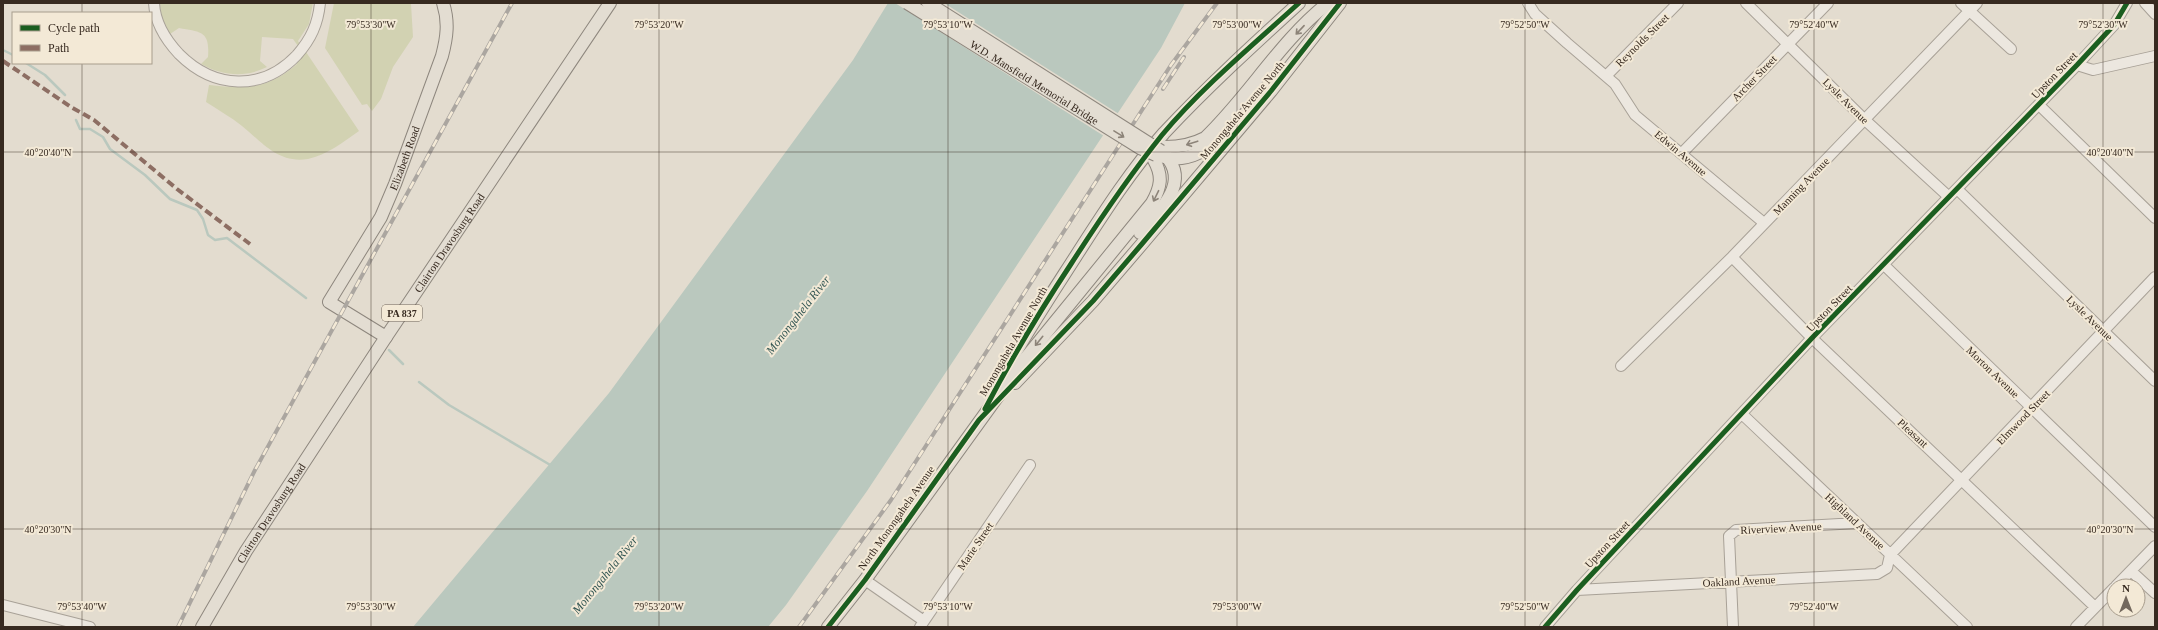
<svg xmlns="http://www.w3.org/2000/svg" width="2158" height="630" font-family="Georgia,serif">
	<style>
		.green { fill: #d2d2b2 }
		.water { fill: #bac8be }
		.pier { fill: #e3dccf }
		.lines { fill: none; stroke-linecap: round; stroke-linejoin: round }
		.stream { stroke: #bac8be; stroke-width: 2.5 }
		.minor-casing { stroke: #a8a197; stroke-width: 12 }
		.major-casing { stroke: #8e877e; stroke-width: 14 }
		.minor { stroke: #ece7df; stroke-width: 10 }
		.major { stroke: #e3ddd2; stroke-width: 12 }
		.rail-casing { stroke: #aba6a0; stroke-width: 4 }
		.rail { stroke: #f3e9d6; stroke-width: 2.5; stroke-dasharray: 8; stroke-linecap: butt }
		.major-bridge-casing { stroke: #8e877e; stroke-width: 14; stroke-linecap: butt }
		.major-bridge { stroke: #e3ddd2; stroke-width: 12 }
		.quiet { stroke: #8d6e63; stroke-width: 4; stroke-dasharray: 8 4; stroke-linecap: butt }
		.cycleway-casing { stroke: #f3e9d6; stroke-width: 8 }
		.cycleway { stroke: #1b5e20; stroke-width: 5 }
		.oneway { stroke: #8d8479 }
		.ticks { fill: none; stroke: #372a20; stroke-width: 1; stroke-opacity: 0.45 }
		.labels { text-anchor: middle; stroke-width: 4; stroke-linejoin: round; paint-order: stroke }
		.shield { fill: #f3e9d6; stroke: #6f6357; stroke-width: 1 }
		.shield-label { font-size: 10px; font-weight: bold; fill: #372a20 }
		.street-label { font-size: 11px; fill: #372a20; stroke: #f3e9d6 }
		.water-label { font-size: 12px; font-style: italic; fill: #315552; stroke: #f3e9d6 }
		.ticks-label { font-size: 10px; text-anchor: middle; fill: #372a20; stroke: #f3e9d6; stroke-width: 4; stroke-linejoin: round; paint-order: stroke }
	</style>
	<rect width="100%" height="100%" fill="#e3dccf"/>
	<path class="green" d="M160,3H313L309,24L298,41L300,44L298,46L293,39L262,37L260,61L267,67C245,78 223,76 201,64L208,57C210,31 201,32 179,28L170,34L161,16Z
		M334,3L411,4L413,37L393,67L381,99L372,111L367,104L362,105L325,48Z
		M306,52L359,131C343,142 327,155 308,159C278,164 262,142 242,126C231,117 218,110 206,102L209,85C245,89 269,89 297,64L296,61Z"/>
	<path class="water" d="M888,3H1185L1161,48L867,491L786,605L768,627H413L609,393L853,60Z"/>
	<path class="pier" d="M895,3H944L1119,114L1104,136Z"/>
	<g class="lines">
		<path class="stream" d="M3,50L13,55
			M26,63L45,75L65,95
			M76,120L80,129H90L103,137L110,149L145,175L170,199L197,210L203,219L208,235L215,240L227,238L306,298
			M389,350L403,364
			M419,382L449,405L552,466"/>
		<defs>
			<path id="minor" d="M154,3C155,23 165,39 179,54C214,89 262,92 297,55C311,39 318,24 320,3
				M1528,3L1535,14L1567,43L1615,84L1635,115L1764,223
				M1746,3L1865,120L1949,197
				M1961,3L2011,49
				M2145,3L2155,14
				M2077,65L2093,70L2155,56
				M1606,76L1678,3
				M2039,105L2155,218
				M1682,153L1828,3
				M1957,189L2155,381
				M1732,257L1812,338L2095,607
				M1884,265L2155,527
				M1621,366L1732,257L1977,3
				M1743,415L1967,627
				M2131,571L2155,593
				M865,580L924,621
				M2116,586L2155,546
				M1577,590L1877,574L1887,568L1890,555L2155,277
				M3,605L90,627
				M920,627L1030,465
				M1545,627L1577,590L1812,338L2077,65L2114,25L2127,3
				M1733,627L1729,536L1736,530L1857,523
				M2076,627L2114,588"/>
			<g id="major">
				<path d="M1165,147C1180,147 1192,145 1205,138C1249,96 1280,41 1328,3"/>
				<path d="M1164,157C1189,163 1213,148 1228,130"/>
				<path d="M1140,233C1161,209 1194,180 1161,151"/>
				<path id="s1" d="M386,337L329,302L381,217L395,184L442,56C447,37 449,22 443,3"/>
				<path d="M1015,383L1093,301L1141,245L1271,91L1340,3"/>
				<path d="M997,385C1021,340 1049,298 1076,256C1103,214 1131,170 1164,133C1207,87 1253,45 1299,3"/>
				<path id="s2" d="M202,627L246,551L386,337L610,3"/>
				<path d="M828,627L865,580L1024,360L1152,203C1161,187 1163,176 1154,160"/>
			</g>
		</defs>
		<use href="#minor" class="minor-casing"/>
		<use href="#major" class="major-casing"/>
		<use href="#minor" class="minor"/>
		<use href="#major" class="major"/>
		<defs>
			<path id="rail" d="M1163,89L1184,57
				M178,627L255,470L512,3
				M799,627L891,500L1171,65L1217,3"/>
		</defs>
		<use href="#rail" class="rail-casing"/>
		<use href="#rail" class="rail"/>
		<defs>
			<g id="major-bridge">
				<path id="s3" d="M907,3L1140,148L1156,155"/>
				<path d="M928,3L1161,151"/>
			</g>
		</defs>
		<use href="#major-bridge" class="major-bridge-casing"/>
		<use href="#major-bridge" class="major-bridge"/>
		<path class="quiet" d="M3,61L71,107L94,120L177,189L250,244"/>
		<defs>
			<path id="cycleway" d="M985,409C1011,359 1040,311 1071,264C1100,219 1129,176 1162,135C1201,88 1254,44 1299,3
				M828,627L865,580L979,420L1093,301L1141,245L1271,91L1340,3
				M1545,627L1577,590L1812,338L2077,65L2114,25L2127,3"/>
		</defs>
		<use href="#cycleway" class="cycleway-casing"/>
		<use href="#cycleway" class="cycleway"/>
	</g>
	<defs><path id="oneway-shaft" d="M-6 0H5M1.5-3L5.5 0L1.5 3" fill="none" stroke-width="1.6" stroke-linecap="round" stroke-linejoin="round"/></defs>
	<g class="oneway">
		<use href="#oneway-shaft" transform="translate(1300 30) rotate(133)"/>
		<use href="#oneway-shaft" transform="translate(1119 134) rotate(32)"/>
		<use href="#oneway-shaft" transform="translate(1192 143) rotate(162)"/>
		<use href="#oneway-shaft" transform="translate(1156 196) rotate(116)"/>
		<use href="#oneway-shaft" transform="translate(1039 341) rotate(129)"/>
	</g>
	<path class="ticks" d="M82,3V13M371,3V627M659,3V627M948,3V627M1237,3V627M1525,3V627M1814,3V627M2103,3V627M82,63V627M3,152H2155M3,529H2155"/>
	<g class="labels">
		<rect class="shield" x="382" y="305" width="40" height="16" rx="3"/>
		<g class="shield-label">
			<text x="402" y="317">PA 837</text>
		</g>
		<g class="street-label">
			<text transform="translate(1642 40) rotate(-45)" y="4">Reynolds Street</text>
			<text transform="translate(2054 75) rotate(-46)" y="4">Upston Street</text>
			<text transform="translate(1754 78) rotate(-46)" y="4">Archer Street</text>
			<text dy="4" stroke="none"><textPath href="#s3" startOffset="150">W.D. Mansfield Memorial Bridge</textPath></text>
			<text transform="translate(1846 101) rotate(45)" y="4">Lysle Avenue</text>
			<text transform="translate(1242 110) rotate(-50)" y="4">Monongahela Avenue North</text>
			<text transform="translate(1681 153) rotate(40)" y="4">Edwin Avenue</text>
			<text dy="4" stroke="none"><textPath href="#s1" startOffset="230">Elizabeth Road</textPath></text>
			<text transform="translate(1801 186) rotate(-46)" y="4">Manning Avenue</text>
			<text dy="4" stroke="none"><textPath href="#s2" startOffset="457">Clairton Dravosburg Road</textPath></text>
			<text transform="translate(1829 308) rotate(-46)" y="4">Upston Street</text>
			<text transform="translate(2090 318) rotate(44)" y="4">Lysle Avenue</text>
			<text transform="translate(1013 341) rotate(-60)" y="4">Monongahela Avenue North</text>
			<text transform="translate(1993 372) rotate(44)" y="4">Morton Avenue</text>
			<text transform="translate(2023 417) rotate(-46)" y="4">Elmwood Street</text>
			<text transform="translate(1913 433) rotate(43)" y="4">Pleasant</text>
			<text dy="4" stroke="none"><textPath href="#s2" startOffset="133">Clairton Dravosburg Road</textPath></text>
			<text transform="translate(896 518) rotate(-55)" y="4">North Monongahela Avenue</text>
			<text transform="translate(1855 521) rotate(43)" y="4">Highland Avenue</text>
			<text transform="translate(1781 528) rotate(-3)" y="4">Riverview Avenue</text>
			<text transform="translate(1607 544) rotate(-47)" y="4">Upston Street</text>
			<text transform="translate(975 546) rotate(-56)" y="4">Marie Street</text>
			<text transform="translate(1739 581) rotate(-3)" y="4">Oakland Avenue</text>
		</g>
		<g class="water-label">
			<text transform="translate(798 315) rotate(-52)" y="4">Monongahela River</text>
			<text transform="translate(605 575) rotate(-51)" y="4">Monongahela River</text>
		</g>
	</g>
	<g class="ticks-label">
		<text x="371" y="28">79°53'30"W</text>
		<text x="659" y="28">79°53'20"W</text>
		<text x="948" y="28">79°53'10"W</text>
		<text x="1237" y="28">79°53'00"W</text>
		<text x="1525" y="28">79°52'50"W</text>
		<text x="1814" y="28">79°52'40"W</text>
		<text x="2103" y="28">79°52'30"W</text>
		<text x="48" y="156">40°20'40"N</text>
		<text x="2110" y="156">40°20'40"N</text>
		<text x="48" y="533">40°20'30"N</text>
		<text x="2110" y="533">40°20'30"N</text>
		<text x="82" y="610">79°53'40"W</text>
		<text x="371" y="610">79°53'30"W</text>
		<text x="659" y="610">79°53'20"W</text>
		<text x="948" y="610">79°53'10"W</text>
		<text x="1237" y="610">79°53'00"W</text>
		<text x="1525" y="610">79°52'50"W</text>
		<text x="1814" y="610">79°52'40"W</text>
	</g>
	<rect width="2158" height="630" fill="none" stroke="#372a20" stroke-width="8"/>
	<rect x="12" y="12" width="140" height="52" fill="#f3e9d6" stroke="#a89d8d"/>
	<rect x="20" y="25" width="20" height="6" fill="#1b5e20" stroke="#a89d8d"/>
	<text x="48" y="32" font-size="12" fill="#372a20">Cycle path</text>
	<rect x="20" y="45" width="20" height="6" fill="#8d6e63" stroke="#a89d8d"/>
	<text x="48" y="52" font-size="12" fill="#372a20">Path</text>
	<g transform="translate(2126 598)"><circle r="19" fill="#f3e9d6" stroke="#a89d8d"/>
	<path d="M0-3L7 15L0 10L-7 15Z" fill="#73685d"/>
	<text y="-6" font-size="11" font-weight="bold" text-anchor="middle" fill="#372a20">N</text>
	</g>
</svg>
